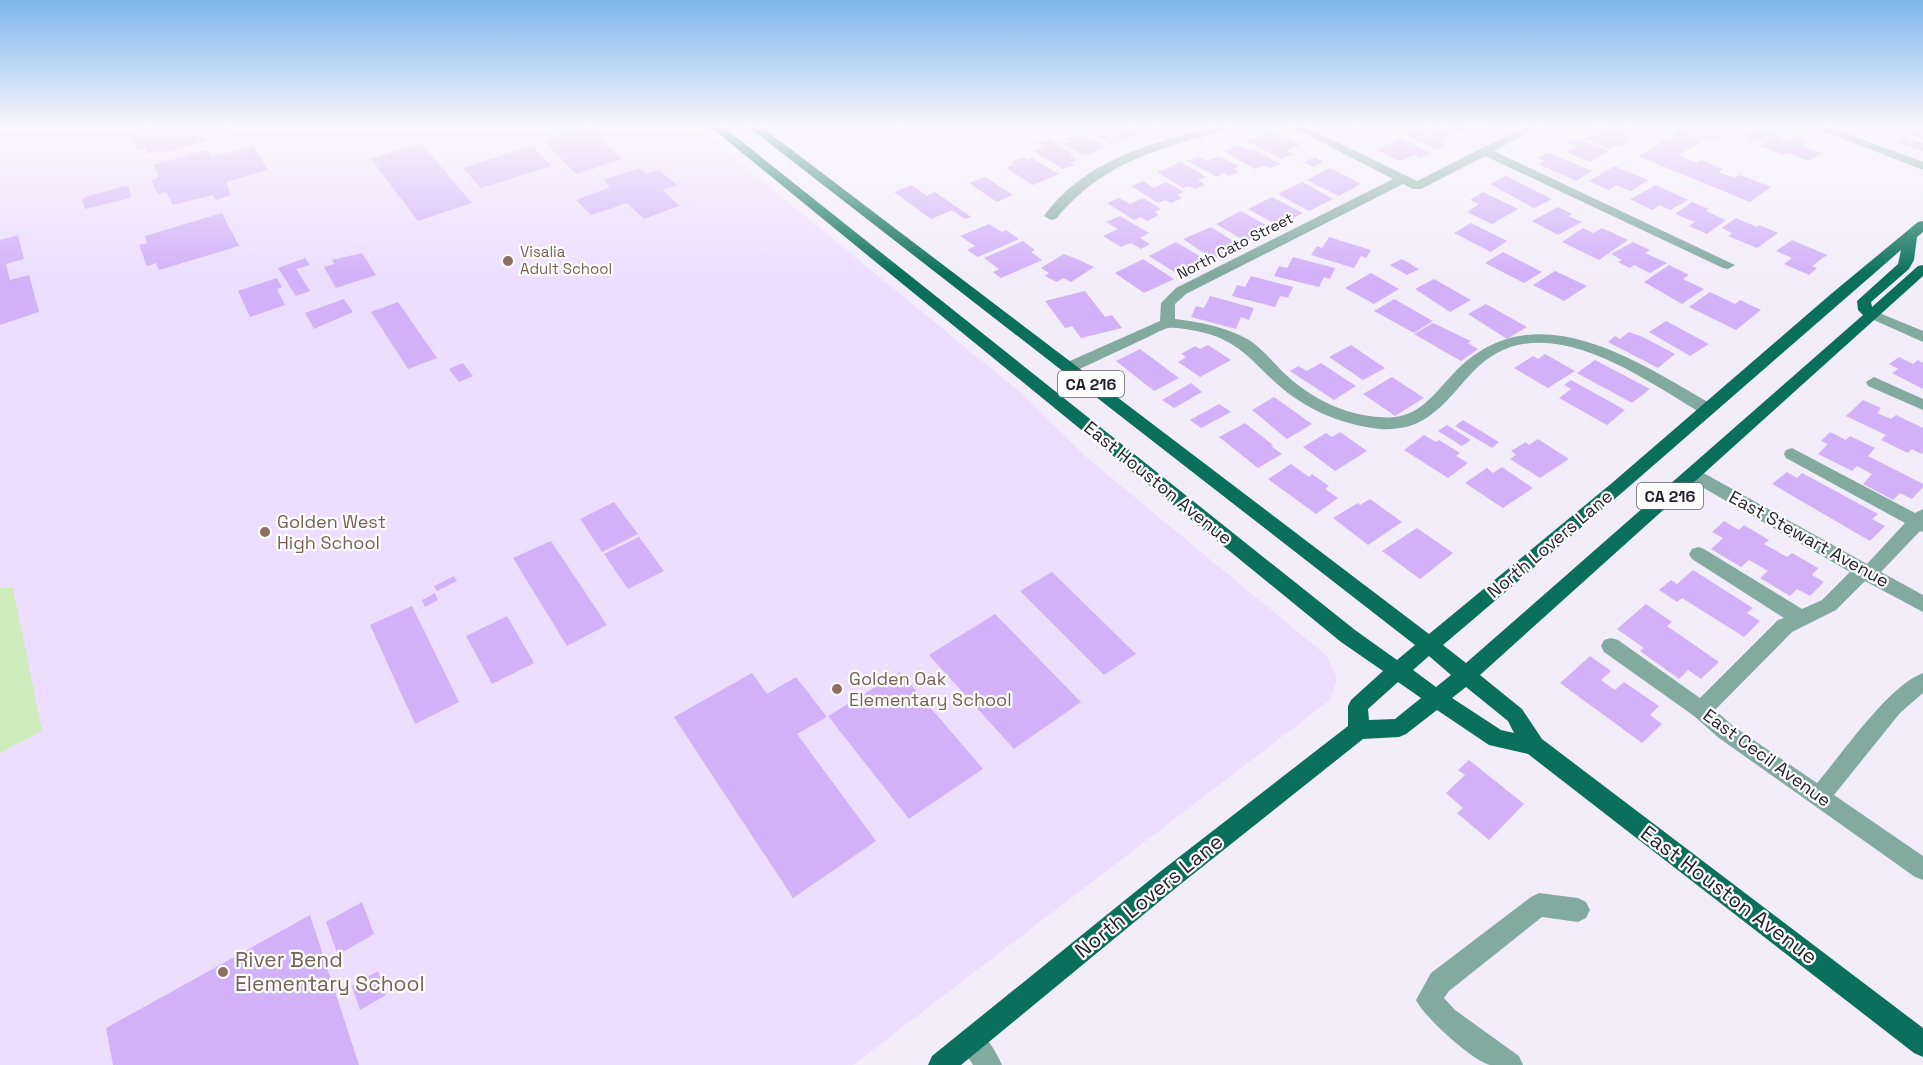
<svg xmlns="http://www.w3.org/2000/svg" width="1923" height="1065" font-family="'Space Grotesk',sans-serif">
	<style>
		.built { fill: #eddeff }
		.green { fill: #cfecbd }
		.building { fill: #d3b1f8 }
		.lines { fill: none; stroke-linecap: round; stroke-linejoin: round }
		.minor { fill: #82aa9f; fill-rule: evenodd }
		.major { fill: #0a6f5c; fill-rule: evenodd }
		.education-dot { fill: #8d6e63; stroke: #fff; stroke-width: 2 }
		.labels { text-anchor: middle; stroke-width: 4.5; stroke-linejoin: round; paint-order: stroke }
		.far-street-label { font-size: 15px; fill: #231e2a; stroke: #fff }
		.far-education-label { font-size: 15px; fill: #785e54; stroke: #fff; text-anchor: start }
		.shield { fill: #fff; stroke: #65626a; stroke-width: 1.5 }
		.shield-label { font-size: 16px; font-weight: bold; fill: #231e2a }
		.street-label { font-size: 18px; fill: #231e2a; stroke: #fff }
		.education-label { font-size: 18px; fill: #785e54; stroke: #fff; text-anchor: start }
		.near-street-label { font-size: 21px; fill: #231e2a; stroke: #fff }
		.near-education-label { font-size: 21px; fill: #785e54; stroke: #fff; text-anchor: start }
	</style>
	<rect width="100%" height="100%" fill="#f3edfb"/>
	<path class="built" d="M0,125H694L1021,393L1086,457L1327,656L1337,678L1330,700L853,1065H0Z"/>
	<path class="green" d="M0,588H13L42,731L0,753Z"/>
	<path class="building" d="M150,125H228L231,131L218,134L219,137L163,153L162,150L148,154L145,148L137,150L132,138L139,136L137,130Z
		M1091,125H1116L1136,135L1112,145L1087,131L1095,127Z
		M1128,125H1164L1144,133Z
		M1334,125H1352L1362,130L1352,134L1330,126Z
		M1425,125L1452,135L1440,141L1447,145L1438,150L1407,136Z
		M1436,125H1488L1478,130L1470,126L1454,133Z
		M1598,125L1631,137L1623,141L1628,143L1623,146L1618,144L1609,149L1584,139L1595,133L1588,130Z
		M1618,125H1653L1638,133Z
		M1690,125H1733L1717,135L1722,137L1716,141L1708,137L1679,155L1697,163L1701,160L1723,169L1719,172L1734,178L1740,175L1771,187L1750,202L1638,156Z
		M1921,125L1923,139L1909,134Z
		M586,126L592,131L622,159L576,174L547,145H549L544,139Z
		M900,126L911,133L898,138L886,131Z
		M1758,128L1787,139L1793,135L1808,141L1802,145L1822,153L1809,161L1788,153L1783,155L1760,146L1765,143L1745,136Z
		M1273,131L1300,145L1287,151L1293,154L1281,159L1245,141Z
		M1075,134L1079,136L1084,134L1107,147L1085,156L1062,144L1069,141L1065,138Z
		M1904,136L1923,143V151L1896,142Z
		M1574,137L1609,151L1590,162L1566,152L1576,146L1566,142Z
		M1400,138L1430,153L1420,158L1414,155L1400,161L1376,150Z
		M1049,140L1073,154L1069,156L1077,160L1070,163L1074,165L1063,169L1033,151L1042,147L1038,144Z
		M421,143L472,203L418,221L371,159Z
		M1239,145L1250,150L1254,149L1281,164L1270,168L1264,165L1255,169L1223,151Z
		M253,146L268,170L226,182L231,195L216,200L213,195L173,205L166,192L158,194L151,180L159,177L154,165L206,150L212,157Z
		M532,146L551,166L481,188L463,168Z
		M1547,152L1592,171L1576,181L1538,164L1544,161L1537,158Z
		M1198,156L1207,161L1219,156L1239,166L1233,169L1239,172L1229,176L1224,173L1217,177L1187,161Z
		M1022,157L1027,160L1032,158L1059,174L1033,185L1006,168L1015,164L1011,162Z
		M1315,157L1323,162L1313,167L1304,162Z
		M1181,162L1206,177L1198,180L1205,185L1195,189L1189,186L1183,188L1157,172Z
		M1615,166L1648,180L1631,191L1616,185L1609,190L1589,181Z
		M639,168L646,174L659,170L677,185L663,190L679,206L644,219L627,203L591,215L576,200L610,187L604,180Z
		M1330,168L1361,184L1339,196L1307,180Z
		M1506,176L1552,199L1534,208L1490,184Z
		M985,177L1013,195L997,202L969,183Z
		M1143,181L1154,188L1166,182L1184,192L1177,195L1182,198L1171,203L1165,200L1158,203L1131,186Z
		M1302,182L1333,199L1309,211L1278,194Z
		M912,185L927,196L935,192L971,217L965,219L952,210L931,219L894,192Z
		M1656,185L1688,200L1670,210L1660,205L1652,210L1630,199Z
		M125,186L128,187L132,196L130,198L85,209L82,200L85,197Z
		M1483,192L1518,209L1492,224L1467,212L1479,204L1470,200Z
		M1272,197L1303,213L1279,226L1248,209Z
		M1119,198L1130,204L1143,198L1161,209L1154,212L1159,215L1147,221L1141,217L1134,220L1107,203Z
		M1692,202L1709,209L1706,211L1726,220L1707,234L1689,226L1695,222L1675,214Z
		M1558,207L1572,214L1568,216L1582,222L1558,235L1532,221Z
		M1241,211L1273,229L1247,242L1216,224Z
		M222,213L239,246L159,270L156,263L147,266L139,245L147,243L145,236Z
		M1120,216L1149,233L1140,238L1150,244L1141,249L1131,243L1121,247L1103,236L1118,229L1106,222Z
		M1736,218L1757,227L1759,225L1778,233L1757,248L1728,236L1732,233L1722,228Z
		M1471,223L1507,241L1491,252L1454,233Z
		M989,224L1002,232L1006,230L1019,239L978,257L967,250L975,246L960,236Z
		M1211,227L1241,246L1213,259L1183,239Z
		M1583,228L1593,233L1602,228L1628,240L1599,260L1562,242Z
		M18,235L24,259L6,264L10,280L29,275L39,312L0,325V240Z
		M1329,237L1371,250L1366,258L1361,256L1354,268L1311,255L1317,246L1322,248Z
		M1792,240L1827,255L1812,266L1817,268L1809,275L1784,264L1792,258L1776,251Z
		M1023,241L1035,250L1031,252L1042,260L1001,278L993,272L999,269L984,258Z
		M1176,242L1208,261L1181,276L1149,256Z
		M1633,242L1650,250L1645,253L1667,263L1650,273L1634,265L1630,268L1618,262L1622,260L1611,254Z
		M1503,252L1542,272L1524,283L1485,263Z
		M362,253L376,275L336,288L324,267L334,264L332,260Z
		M1064,254L1077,259L1094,267L1071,282L1063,278L1057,282L1045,276L1049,273L1041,268Z
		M1293,257L1335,268L1330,279L1324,277L1319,287L1274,276L1279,266L1287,268Z
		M305,258L310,265L296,269L310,291L296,296L278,268Z
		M1143,259L1174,279L1144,293L1115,273Z
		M1402,259L1419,269L1407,275L1390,265Z
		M1669,265L1689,275L1683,279L1704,289L1682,304L1644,282Z
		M1555,271L1587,286L1564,301L1533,285Z
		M1371,273L1399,289L1374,304L1345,288Z
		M1251,276L1293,287L1288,298L1280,296L1275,307L1232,296L1237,285L1245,287Z
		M277,278L282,287L277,289L285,305L250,317L238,291Z
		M1434,279L1471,300L1450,312L1415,289Z
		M1085,291L1105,317L1112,315L1122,328L1081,338L1072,326L1065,328L1045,301Z
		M1710,292L1735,304L1740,300L1761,310L1736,330L1689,307Z
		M1210,296L1254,308L1249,320L1241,317L1236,329L1191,317L1196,306L1204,308Z
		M344,299L353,312L314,329L305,313Z
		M1394,299L1433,321L1414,333L1374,311Z
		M398,302L437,358L408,369L371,312Z
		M1486,304L1527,327L1507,339L1468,314Z
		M1666,321L1709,344L1690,356L1649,332Z
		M1433,323L1471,341L1468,343L1478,349L1461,361L1414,334Z
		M1629,332L1643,337L1675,354L1658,368L1608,342L1615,336L1620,339Z
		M1208,345L1231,360L1200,377L1178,362L1186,357L1181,354L1195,346L1200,349Z
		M1351,345L1385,368L1363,380L1329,357Z
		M1140,349L1179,378L1154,391L1116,361Z
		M1545,354L1575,371L1548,388L1514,368L1533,356L1538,359Z
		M1899,357L1913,364L1918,360L1923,363V389L1892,373L1898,369L1889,364Z
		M1595,360L1650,389L1632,403L1577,373Z
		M463,363L473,376L459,382L449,369Z
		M1321,363L1356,386L1334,400L1290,371L1298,366L1307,371Z
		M1392,377L1424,398L1395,416L1363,394Z
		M1571,380L1625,410L1607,425L1559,398L1571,389L1564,385Z
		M1191,383L1202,392L1174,408L1162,400Z
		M1274,397L1312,424L1287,439L1252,410Z
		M1863,400L1881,408L1877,413L1891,419L1896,415L1923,428V452L1921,454L1912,449L1908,453L1881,440L1886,435L1846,416Z
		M1219,404L1231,412L1201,428L1190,420Z
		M1463,420L1499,442L1492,448L1455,426Z
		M1245,423L1273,445L1271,446L1282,454L1258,468L1219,437Z
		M1447,425L1471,440L1462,446L1438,431Z
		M1340,432L1367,451L1335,471L1303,447L1326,433L1332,437Z
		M1830,432L1846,440L1850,436L1875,448L1868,456L1923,484V487L1912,499L1900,493L1893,500L1863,484L1872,474L1857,466L1852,471L1818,454L1828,444L1821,441Z
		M1424,435L1436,442L1439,440L1460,453L1456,456L1468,463L1448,478L1404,450Z
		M1538,439L1569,459L1540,478L1510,459L1516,455L1511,451L1526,442L1529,445Z
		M1291,464L1309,477L1312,474L1329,486L1325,489L1338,498L1316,514L1268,479Z
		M1502,467L1533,488L1503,508L1465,483L1487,468L1493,473Z
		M1787,472L1797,478L1802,473L1878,514L1872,519L1885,526L1870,541L1772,484Z
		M1370,499L1402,522L1368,545L1333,518L1358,503L1360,505Z
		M614,502L638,534L602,552L580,519Z
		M1724,521L1739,530L1744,525L1769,540L1764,544L1787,557L1792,553L1818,568L1812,575L1824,582L1810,596L1797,589L1790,596L1760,578L1768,571L1749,560L1741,567L1711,549L1723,538L1712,532Z
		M1417,528L1453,553L1420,579L1382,551Z
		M639,537L664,571L628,589L604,554Z
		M551,541L607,625L567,646L513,558Z
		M1693,570L1753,608L1747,613L1760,621L1744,637L1682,598L1677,602L1659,590L1671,580L1677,584Z
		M1052,572L1136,654L1104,675L1020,591Z
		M454,576L457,581L437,591L434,586Z
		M435,593L438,600L425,607L422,600Z
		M1646,604L1672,622L1667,626L1719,662L1701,679L1688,670L1679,679L1640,651L1644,648L1617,629Z
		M412,606L459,702L415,724L370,625Z
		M995,614L1081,702L1014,749L929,655Z
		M507,616L534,663L492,684L466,636Z
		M1590,656L1611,671L1601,680L1615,690L1624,682L1659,706L1650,715L1662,724L1642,743L1560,683Z
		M900,672L983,769L909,819L828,716Z
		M752,673L767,694L796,677L827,717L797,734L876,841L793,898L674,717Z
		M1469,760L1524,804L1489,840L1457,813L1463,808L1446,793L1465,775L1458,770Z
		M362,902L374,934L338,955L326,922Z
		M310,915L359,1065H113L106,1028Z
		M378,971L386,995L360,1010L352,986Z"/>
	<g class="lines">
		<path class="minor" d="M1217,125H1234L1232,127C1160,151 1108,157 1056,219L1051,220L1044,216C1088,157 1151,145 1217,125Z
			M1288,125H1302L1417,181L1528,125H1542L1540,127L1494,151L1735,265L1728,269L1723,268L1485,156L1421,189H1413L1403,184L1186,294L1175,304V319C1200,322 1227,327 1249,340C1263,349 1273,363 1285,374C1311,398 1344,415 1379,417C1417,421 1430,398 1453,374C1532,289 1635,360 1713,405L1715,409L1713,413H1701C1647,381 1562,318 1497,353C1479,363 1467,378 1454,393C1432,417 1415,431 1380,429C1350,426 1319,415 1295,398C1254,370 1247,339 1191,330C1184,329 1175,327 1168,328C1160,330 1151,336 1144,339C1120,350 1097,361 1073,372H1063L1060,368L1063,364L1160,321L1161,303L1176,288L1393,179Z
			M1808,125H1824L1923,162V170Z
			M1872,310L1923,331V342L1867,317L1865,314L1867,311Z
			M1874,377L1923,399V410L1868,386L1866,382Z
			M1792,448L1915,513L1923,509V532L1920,531L1881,572L1923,595V612L1865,581L1836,610L1792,632L1715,710L1733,726L1817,783C1841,755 1890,684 1923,673V693L1900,713L1834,795L1923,856V880L1915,877L1719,738L1694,716L1604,652L1601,646L1604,640L1611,638L1618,640L1700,698L1778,620L1784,618L1692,559L1689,554L1692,549L1698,547L1704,549L1802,609L1822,600L1850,572L1688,479L1685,475L1688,471H1700L1867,564L1905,523L1786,458L1784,454L1786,450Z
			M1539,893L1578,898L1586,902L1590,910L1586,918L1578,922L1542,917L1449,991L1444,998L1455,1010L1519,1056L1523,1065C1513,1065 1500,1065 1490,1065C1474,1062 1423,1016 1416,1000L1431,973L1531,897Z
			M971,1028C986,1034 996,1051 1002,1065H973L958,1041L962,1032Z"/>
		<path class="major" d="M708,125H721L1355,630L1397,660L1415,645L746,125H759L1429,634L1612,483L1831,294L1918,222L1923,221V232L1917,237L1914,260L1909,269L1871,302L1872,307L1918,266L1923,265V276L1480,675L1522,709L1542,739L1923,1028V1057L1914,1053L1528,754L1489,745L1437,710L1406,734L1399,737L1363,739L1177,887L961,1065H928L932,1056L1161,871L1348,726V706L1351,700L1383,671L1341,642ZM1901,250L1898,264L1857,301L1858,310L1863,315L1466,663L1443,645L1624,491ZM1429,656L1451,675L1436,687L1413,670ZM1398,682L1421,698L1395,719L1369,720L1368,709ZM1466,687L1508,721L1514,733L1501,730L1452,698Z"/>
	</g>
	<linearGradient id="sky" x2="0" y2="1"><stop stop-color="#7db6ec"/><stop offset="0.46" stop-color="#faf7fd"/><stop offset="1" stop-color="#faf7fd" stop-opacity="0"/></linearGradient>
	<rect width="1923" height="274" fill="url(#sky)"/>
	<g class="education-dot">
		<circle cx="508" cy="261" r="6"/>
		<circle cx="265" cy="532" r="6"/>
		<circle cx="837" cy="689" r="6"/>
		<circle cx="223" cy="972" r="6"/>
	</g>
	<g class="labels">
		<g class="far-street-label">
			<text transform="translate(1235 246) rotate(-27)" y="5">North Cato Street</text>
		</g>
		<g class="far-education-label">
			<text x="520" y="257">Visalia<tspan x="520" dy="17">Adult School</tspan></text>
		</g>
		<g class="shield">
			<rect x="1058" y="371" width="66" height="26" rx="4.5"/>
			<rect x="1637" y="483" width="66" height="26" rx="4.5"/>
		</g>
		<g class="shield-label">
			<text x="1091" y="390">CA 216</text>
			<text x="1670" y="502">CA 216</text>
		</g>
		<g class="street-label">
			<text transform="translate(1158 483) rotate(39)" y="6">East Houston Avenue</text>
			<text transform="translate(1809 539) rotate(29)" y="6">East Stewart Avenue</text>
			<text transform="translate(1550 544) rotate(-40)" y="6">North Lovers Lane</text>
			<text transform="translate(1767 758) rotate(36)" y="6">East Cecil Avenue</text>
		</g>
		<g class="education-label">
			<text x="277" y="528">Golden West<tspan x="277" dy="21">High School</tspan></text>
			<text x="849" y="685">Golden Oak<tspan x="849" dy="21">Elementary School</tspan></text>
		</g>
		<g class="near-street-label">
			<text transform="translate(1729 895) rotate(37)" y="7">East Houston Avenue</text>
			<text transform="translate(1149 896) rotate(-39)" y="7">North Lovers Lane</text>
		</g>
		<g class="near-education-label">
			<text x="235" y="967">River Bend<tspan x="235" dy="24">Elementary School</tspan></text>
		</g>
	</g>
</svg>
